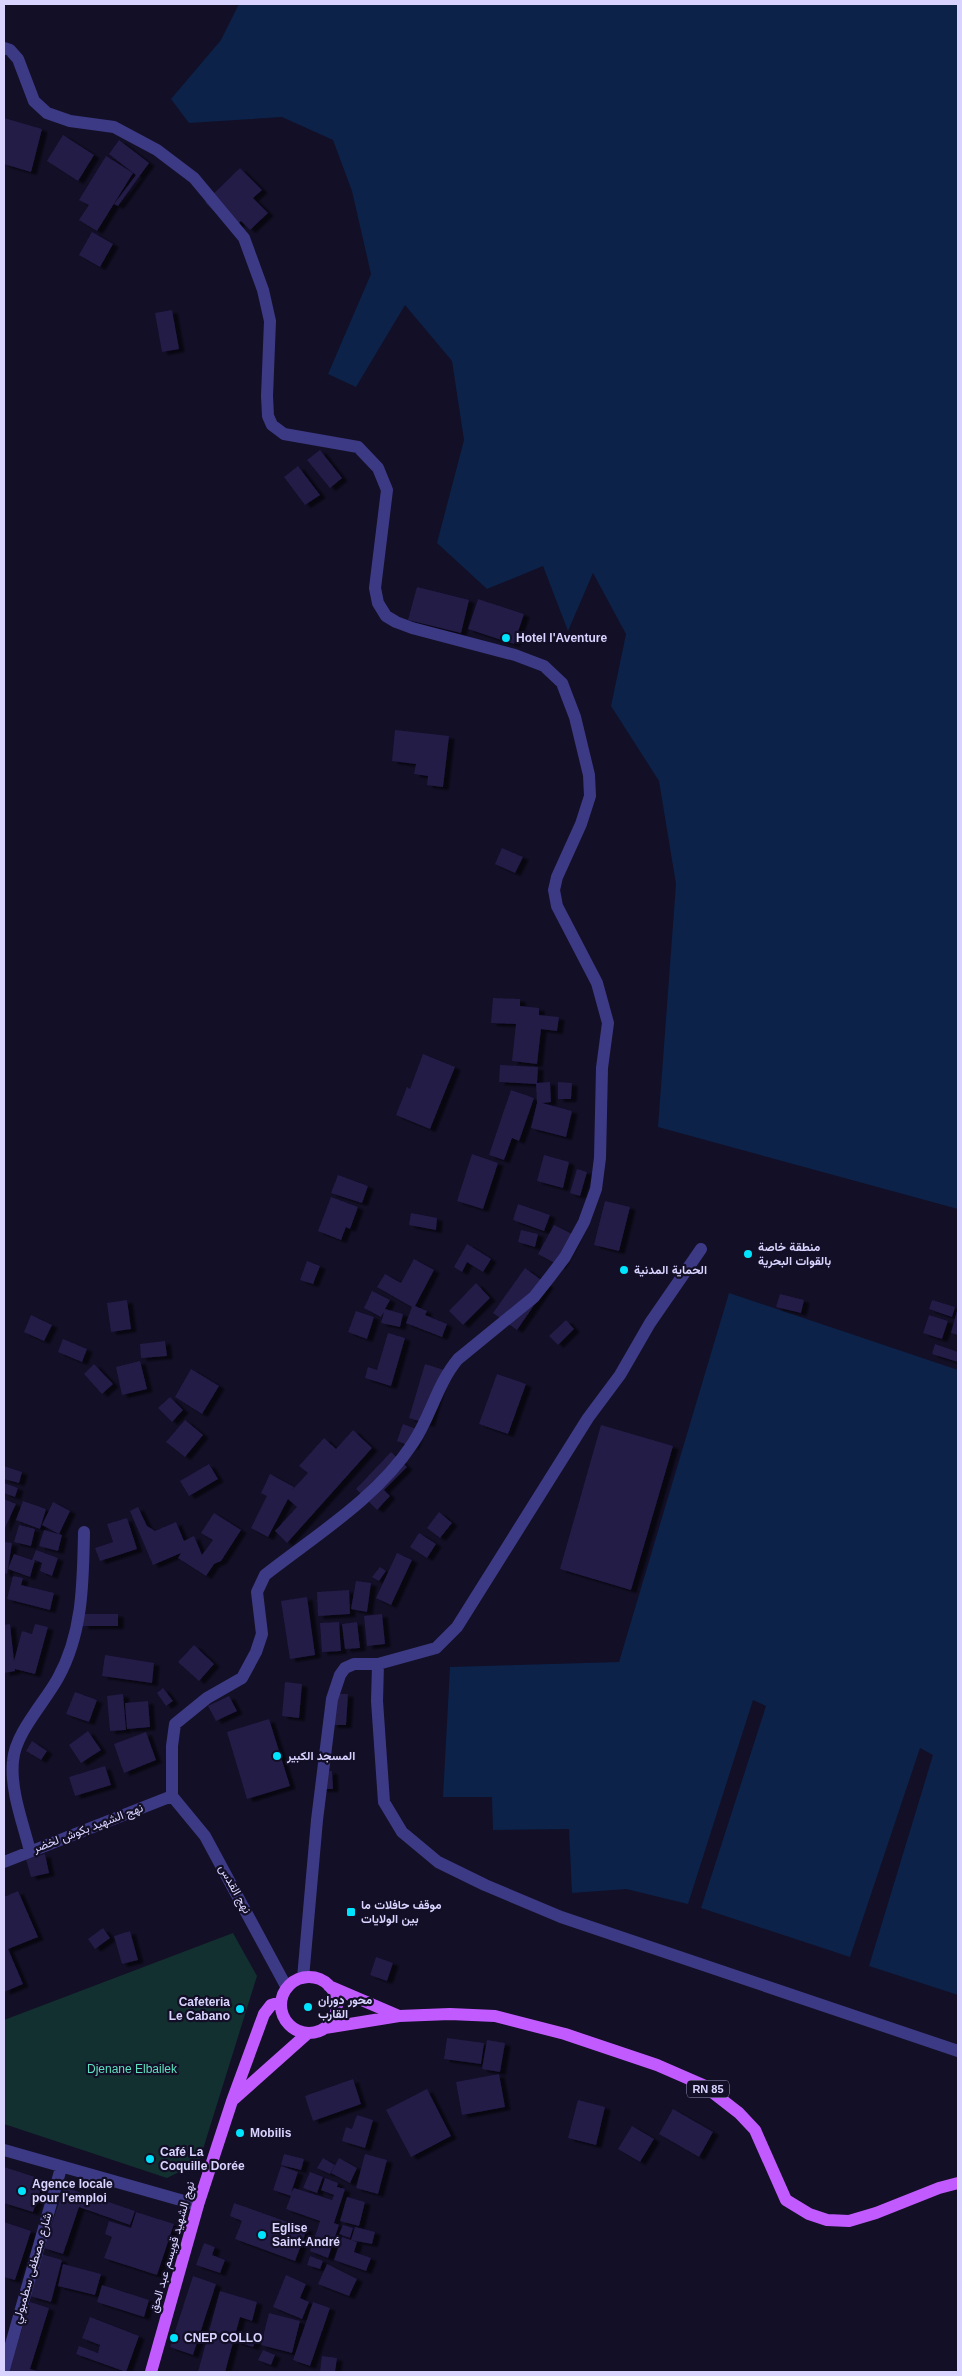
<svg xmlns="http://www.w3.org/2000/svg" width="962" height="2376" font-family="Arial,Vazirmatn,sans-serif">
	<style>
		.green { fill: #12302f }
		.water { fill: #0c2248 }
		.building { fill: #241b47; filter: url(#shadow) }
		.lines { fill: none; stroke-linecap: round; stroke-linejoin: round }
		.minor { stroke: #3d3a85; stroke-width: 12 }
		.major { stroke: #c25bff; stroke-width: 12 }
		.poi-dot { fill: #00e5ff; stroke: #130f26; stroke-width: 2 }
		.labels { text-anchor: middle; stroke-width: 4.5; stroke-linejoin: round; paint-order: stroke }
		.shield { fill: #130f26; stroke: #9e99be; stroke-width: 1 }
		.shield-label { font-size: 11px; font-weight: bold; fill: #d9d4ff }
		.poi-label { font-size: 12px; font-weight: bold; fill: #d9d4ff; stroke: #130f26; text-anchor: start }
		.street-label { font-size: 12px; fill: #d9d4ff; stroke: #130f26 }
		.park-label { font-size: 12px; fill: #5fe0c0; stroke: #130f26 }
	</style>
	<defs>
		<filter id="shadow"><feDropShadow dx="5.5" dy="3" stdDeviation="1" flood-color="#0009"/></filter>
	</defs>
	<rect width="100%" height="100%" fill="#130f26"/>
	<path class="green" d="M233,1933L257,1976L199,2162L167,2178L4,2124V2020Z"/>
	<path class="water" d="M239,4H958V1209L658,1127L676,884L659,781L611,706L626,634L593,573L568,631L543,566L487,589L437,543L464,440L452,361L405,305L356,387L328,374L371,274L352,191L333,140L282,117L189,123L171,99L221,40Z
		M729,1293L958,1370V1995L869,1966L933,1755L920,1748L850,1957L701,1908L766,1706L753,1700L688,1904L626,1889L572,1893L569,1829L493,1830L492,1797H443L450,1667L619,1662Z"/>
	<path class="building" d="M4,118L42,129L31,172L4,164Z
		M63,135L94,155L78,181L47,161Z
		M119,140L149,163L118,206L114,204L136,175L109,154Z
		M106,156L133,173L97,231L79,220L89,205L79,200Z
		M240,168L262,190L253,198L268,213L250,230L241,221L232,230L205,202Z
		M92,232L113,244L100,267L79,255Z
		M172,310L179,349L162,352L155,313Z
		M320,450L342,478L330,488L307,460Z
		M298,466L320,495L305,505L284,477Z
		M417,587L469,600L461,633L408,620Z
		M478,599L524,614L514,644L468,629Z
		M395,730L449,736L443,787L427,785L428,776L414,774L416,764L392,761Z
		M502,848L523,857L515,873L495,864Z
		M493,998L520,999V1006L539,1008V1015L559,1017L557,1031L541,1029L537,1064L512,1061L516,1024L491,1023Z
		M423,1054L455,1067L430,1129L396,1115L407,1087L410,1089Z
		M500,1065L538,1067L537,1083L550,1082L551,1102L542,1103L572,1111L566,1137L531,1128L537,1103L536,1084L499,1082Z
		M558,1082L572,1083L571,1099H558Z
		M511,1090L534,1098L519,1141L512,1138L504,1160L489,1155Z
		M472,1154L498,1163L483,1209L457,1201Z
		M544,1155L569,1162L563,1188L537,1181Z
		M577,1169L587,1172L580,1196L570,1193Z
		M338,1175L368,1186L362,1203L331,1193Z
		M331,1197L358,1207L350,1229L346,1227L341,1240L318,1231Z
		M605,1201L630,1207L619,1251L594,1245Z
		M518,1204L550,1215L544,1231L513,1220Z
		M411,1213L437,1218L436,1230L409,1225Z
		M554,1225L576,1236L560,1266L538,1254Z
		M521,1230L538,1234L535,1247L518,1242Z
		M467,1244L491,1259L483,1272L467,1262L462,1272L454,1267Z
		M414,1259L434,1270L415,1306L427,1311L425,1315L447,1324L442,1337L406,1323L412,1307L377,1287L385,1274L401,1283Z
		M307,1261L320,1266L313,1284L300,1280Z
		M525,1268L548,1285L517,1330L493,1313Z
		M476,1283L490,1298L463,1325L449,1311Z
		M372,1291L390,1300L385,1309L403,1314L400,1327L381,1323L384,1312L381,1317L364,1308Z
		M780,1294L804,1300L801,1313L776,1307Z
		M127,1300L131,1329L111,1332L107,1303Z
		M932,1300L955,1307L952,1317L929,1309Z
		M958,1307V1335L951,1333Z
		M356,1311L374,1317L367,1339L348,1332Z
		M31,1315L52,1325L44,1341L24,1332Z
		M929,1315L948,1321L942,1339L923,1333Z
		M566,1320L574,1329L558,1345L549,1336Z
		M388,1333L405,1338L391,1386L365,1378L368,1367L377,1370Z
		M63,1339L87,1349L82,1362L58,1352Z
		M165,1341L167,1356L141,1358L140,1344Z
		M935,1344L958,1352V1362L932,1354Z
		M140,1361L147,1389L122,1395L116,1367Z
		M94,1364L113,1384L102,1394L84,1374Z
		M425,1364L444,1370L429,1424L409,1418Z
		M191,1369L219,1386L202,1414L175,1397Z
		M497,1374L526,1384L508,1434L479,1424Z
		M170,1397L183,1410L172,1422L158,1408Z
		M185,1420L203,1435L185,1457L166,1442Z
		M403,1424L419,1430L413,1447L397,1441Z
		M601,1425L673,1446L631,1590L560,1569Z
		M353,1430L372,1448L287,1543L275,1531L297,1507L288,1499L268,1537L251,1528L267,1496L261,1493L270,1474L294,1487L292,1490L308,1473L299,1466L324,1438L336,1449Z
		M391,1452L407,1467L384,1490L390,1496L377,1510L356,1489Z
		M209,1464L218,1479L189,1496L180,1481Z
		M4,1466L22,1472L19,1483L4,1479Z
		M4,1483L18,1488L15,1497L4,1493Z
		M4,1499L16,1504L4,1530Z
		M23,1501L46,1509L40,1529L16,1520Z
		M53,1502L70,1511L59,1534L42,1525Z
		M138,1507L147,1526L155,1531L176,1522L184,1541L194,1536L202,1555L213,1540L201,1533L214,1513L241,1530L221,1561L214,1564L206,1576L178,1558L181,1553L153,1565L130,1511Z
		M439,1512L452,1523L440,1538L427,1528Z
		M127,1518L137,1549L100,1561L95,1548L113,1542L107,1524Z
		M19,1525L35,1529L31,1546L14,1542Z
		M44,1530L62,1535L58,1551L39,1546Z
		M419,1533L436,1544L427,1558L410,1547Z
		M4,1542L12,1543L7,1574L4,1573Z
		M36,1550L58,1558L52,1576L40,1571L42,1563L35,1560L30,1577L8,1569L14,1554L32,1560Z
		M397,1553L412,1560L391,1605L376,1598Z
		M380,1567L386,1571L379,1581L372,1577Z
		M13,1576L23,1578L21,1585L54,1593L50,1610L7,1599Z
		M356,1581L371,1583L367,1612L351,1609Z
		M349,1590L350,1614L318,1616L317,1592Z
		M307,1597L315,1655L290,1659L281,1601Z
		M83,1614H118V1626H83Z
		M382,1614L385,1644L367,1646L364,1616Z
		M339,1622L341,1651L322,1652L320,1623Z
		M357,1622L360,1648L345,1649L342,1624Z
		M10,1624L14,1661L22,1631L32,1634L35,1624L48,1627L35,1674L15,1669V1671L4,1673V1625Z
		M194,1645L214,1664L199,1681L178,1662Z
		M105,1655L154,1663L152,1683L102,1676Z
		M285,1682L302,1684L299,1718L282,1716Z
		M163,1688L173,1701L166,1706L157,1693Z
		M75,1692L97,1700L89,1722L66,1714Z
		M123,1694L126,1730L110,1731L107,1696Z
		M334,1694H348L346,1725H332Z
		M229,1696L237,1711L216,1721L208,1706Z
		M148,1701L150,1727L127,1729L125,1703Z
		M269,1719L290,1786L247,1799L227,1732Z
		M88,1731L101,1750L81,1763L69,1745Z
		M146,1732L156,1760L124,1773L114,1744Z
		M32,1741L47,1751L41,1760L26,1751Z
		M105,1766L111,1785L75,1796L69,1777Z
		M332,1771L333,1789H321L320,1772Z
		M45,1854L49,1873L31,1877L26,1859Z
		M18,1891L38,1937L8,1949L23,1984L4,1992V1897Z
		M103,1928L110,1938L95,1949L88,1939Z
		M130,1931L138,1960L122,1964L114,1936Z
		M376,1957L393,1963L387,1981L370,1975Z
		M447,2038L484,2043L481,2064L444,2059Z
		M487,2040L505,2043L500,2072L482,2069Z
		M499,2074L505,2107L462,2115L456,2082Z
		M353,2079L361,2104L313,2121L305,2096Z
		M427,2089L451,2136L411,2157L386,2110Z
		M578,2100L605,2107L596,2145L568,2138Z
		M673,2109L713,2132L699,2157L659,2134Z
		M357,2115L373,2120L365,2148L342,2141L346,2127L352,2129Z
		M632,2126L654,2139L640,2162L618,2149Z
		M284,2154L304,2159L301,2170L281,2165Z
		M365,2154L387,2160L378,2194L356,2188Z
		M323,2158L335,2165L330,2174L317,2168Z
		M339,2158L357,2168L350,2183L331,2173Z
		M281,2166L298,2172L291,2193L294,2188L332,2200L334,2195L321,2190L325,2178L338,2183L337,2187L345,2189L334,2223L339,2225L328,2258L310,2251L320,2221L286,2209L291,2196L273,2190Z
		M4,2167L44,2180L33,2212L4,2203Z
		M310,2172L323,2177L317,2193L303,2188Z
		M64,2187L135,2211L130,2225L79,2207L63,2254L44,2248Z
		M347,2197L365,2202L359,2226L340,2221Z
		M234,2203L307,2229L295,2261L235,2239L242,2221L230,2216Z
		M136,2212L174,2224L157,2275L104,2258L112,2237L105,2234L109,2221L131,2228Z
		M4,2222L31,2231L15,2280L4,2277Z
		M343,2225L353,2228L350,2238L339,2234Z
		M355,2227L375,2232L372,2244L351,2240Z
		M342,2237L357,2242L354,2252L371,2258L366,2271L334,2260Z
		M204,2243L215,2247L212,2255L225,2260L220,2273L196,2265Z
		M41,2254L62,2260L51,2302L30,2296Z
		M310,2256L323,2261L320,2269L307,2265Z
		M63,2264L101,2274L95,2295L58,2286Z
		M327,2264L357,2279L349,2296L318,2284Z
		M286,2275L306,2284L300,2298L309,2302L302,2319L273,2307Z
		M193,2276L216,2284L193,2355L170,2347Z
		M102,2285L149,2300L144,2317L97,2302Z
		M220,2291L257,2302L252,2321L240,2317L225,2372H198Z
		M30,2302L49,2308L30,2369L41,2372H9Z
		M313,2302L330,2308L310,2366L293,2360Z
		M269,2313L300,2321L292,2353L261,2345Z
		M90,2317L139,2336L126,2372L76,2354L79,2346L98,2353L100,2345L82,2338Z
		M238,2334L256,2340L253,2347L235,2341Z
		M263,2350L275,2355L271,2365L258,2360Z
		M322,2356L337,2358L335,2372H320Z"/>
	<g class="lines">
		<path class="minor" d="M4,48L10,50L18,59L34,101L47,113L70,121L114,127L157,150L194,178L244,238L263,290L270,321L267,396L268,416L272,425L284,434L358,447L378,468L387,490L375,588L378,603L386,616L396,622L412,628L515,655L544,666L562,683L575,717L589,775L590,796L581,824L557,877L554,890L557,906L597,983L608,1023L602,1068L600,1158L596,1189L584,1222L565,1257L549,1278L534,1297L458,1359C437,1384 431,1416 413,1443C377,1498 316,1535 265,1575L257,1592L262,1634L256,1652L242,1678L207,1698L175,1724L172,1746V1796
			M378,1664L377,1701L384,1802L402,1832L438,1862L485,1885L561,1917L958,2051
			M172,1796L205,1836L287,1988
			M30,1851C23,1823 10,1790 13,1761C15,1733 45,1702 58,1678C83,1633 83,1582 84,1532
			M4,1862L172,1796
			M303,1978L317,1820L332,1699L340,1675L345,1668L354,1664H378L436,1648L457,1627L588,1418L620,1375L650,1323L701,1249
			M4,2150L198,2205
			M4,2369L61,2168"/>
		<path class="major" d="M281 2005a28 28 0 1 1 56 0a28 28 0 1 1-56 0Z
			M329,1986L399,2016
			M325,2028L399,2016L450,2014L495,2016L565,2034L657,2065L703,2085L739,2113L755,2130L786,2200L809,2214L827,2220L849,2221L876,2213L939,2188L958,2183
			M234,2099L308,2033
			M151,2372L198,2205L232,2101L264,2014L271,2005L281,2002"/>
	</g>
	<g class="poi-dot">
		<circle cx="506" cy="638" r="5"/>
		<circle cx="748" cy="1254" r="5"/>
		<circle cx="624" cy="1270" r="5"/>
		<circle cx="277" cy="1756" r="5"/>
		<rect x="346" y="1907" width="10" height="10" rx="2.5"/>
		<circle cx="308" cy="2007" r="5"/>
		<circle cx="240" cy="2009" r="5"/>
		<circle cx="240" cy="2133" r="5"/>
		<circle cx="150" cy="2159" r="5"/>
		<circle cx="22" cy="2191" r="5"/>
		<circle cx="262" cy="2235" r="5"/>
		<circle cx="174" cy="2338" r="5"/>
	</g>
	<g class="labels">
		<rect class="shield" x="687" y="2080.5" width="42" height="17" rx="4"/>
		<g class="shield-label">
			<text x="708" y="2093">RN 85</text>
		</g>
		<g class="poi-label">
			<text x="516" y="642">Hotel l'Aventure</text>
			<text x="758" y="1251">منطقة خاصة<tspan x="758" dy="14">بالقوات البحرية</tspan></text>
			<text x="634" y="1274">الحماية المدنية</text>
			<text x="287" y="1760">المسجد الكبير</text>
			<text x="361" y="1909">موقف حافلات ما<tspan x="361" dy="14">بين الولايات</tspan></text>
			<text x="318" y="2004">محور دوران<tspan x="318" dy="14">القارب</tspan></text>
			<text x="230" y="2006" text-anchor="end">Cafeteria<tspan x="230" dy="14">Le Cabano</tspan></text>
			<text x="250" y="2137">Mobilis</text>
			<text x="160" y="2156">Café La<tspan x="160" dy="14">Coquille Dorée</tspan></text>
			<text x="32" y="2188">Agence locale<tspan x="32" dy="14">pour l'emploi</tspan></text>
			<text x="272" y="2232">Eglise<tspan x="272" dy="14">Saint-André</tspan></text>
			<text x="184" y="2342">CNEP COLLO</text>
		</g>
		<g class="street-label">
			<text transform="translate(88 1828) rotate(-21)" y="4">نهج الشهيد بكوش لخضر</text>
			<text transform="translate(235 1889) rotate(61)" y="4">نهج القدس</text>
			<text transform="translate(172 2247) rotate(-74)" y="4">نهج الشهيد قويسم عبد الحق</text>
			<text transform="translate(32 2268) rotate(-74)" y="4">شارع مصطفى سطمبولي</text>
		</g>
		<g class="park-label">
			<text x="132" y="2073">Djenane Elbailek</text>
		</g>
	</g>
	<rect width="962" height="2376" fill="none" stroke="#d9d4ff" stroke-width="10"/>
</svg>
